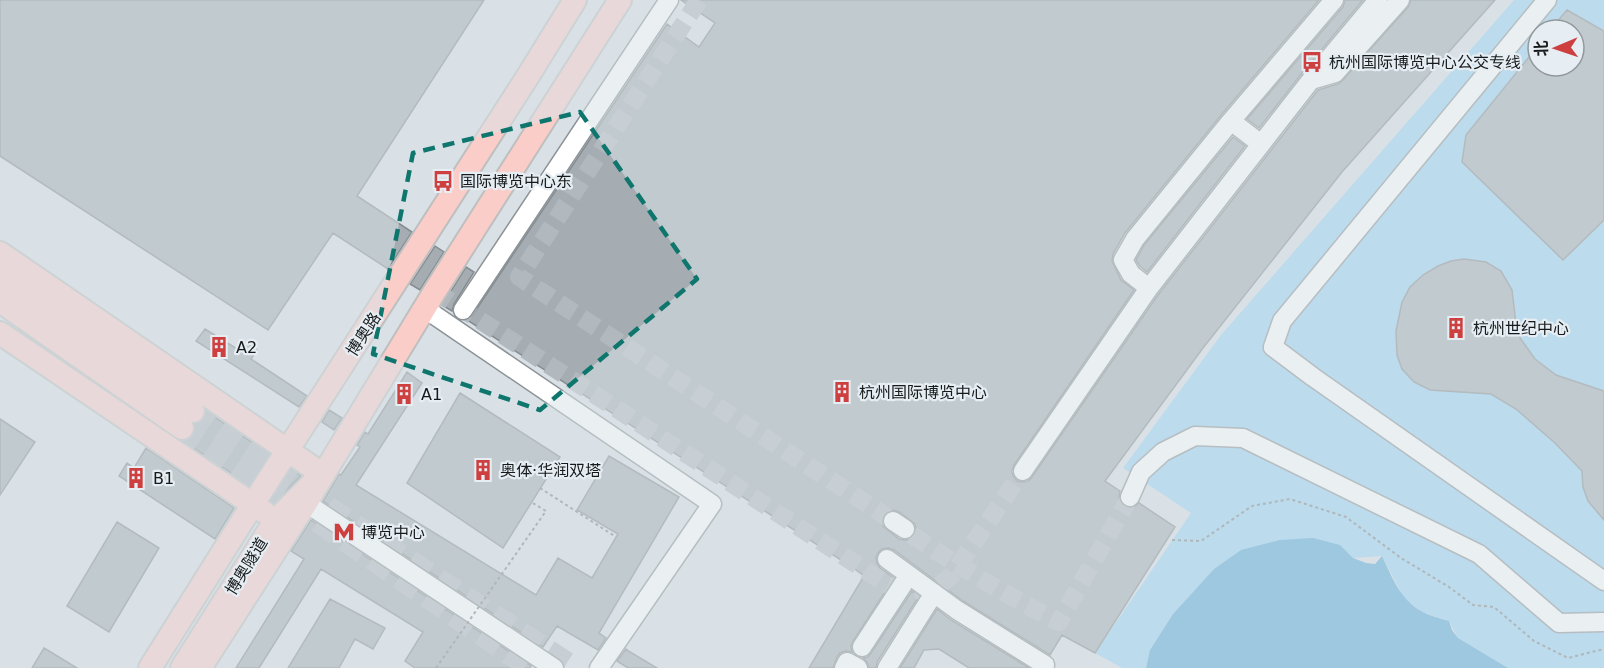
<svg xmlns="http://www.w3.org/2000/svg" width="1604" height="668" font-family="'DejaVu Sans','Noto Sans SC',sans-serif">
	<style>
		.green { fill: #9ad2f6; fill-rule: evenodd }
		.water { fill: #54a8d9 }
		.building { fill: #a5adb2; stroke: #858c91; stroke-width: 1.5; fill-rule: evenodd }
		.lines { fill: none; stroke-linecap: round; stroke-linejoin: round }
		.minor-tunnel { stroke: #b2b9be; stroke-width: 18; stroke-dasharray: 18 9; stroke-linecap: butt }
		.major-tunnel { stroke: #b2b9be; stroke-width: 22; stroke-dasharray: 22 11; stroke-linecap: butt }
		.minor-casing { stroke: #8c9397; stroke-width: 21 }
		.major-casing { stroke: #bebfbf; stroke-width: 26 }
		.path { stroke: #7d8386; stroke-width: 2; stroke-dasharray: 3 3; stroke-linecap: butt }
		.minor { stroke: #fff; stroke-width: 18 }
		.major { stroke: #fbcdc9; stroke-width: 22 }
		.path-bridge { stroke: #7d8386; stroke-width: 2; stroke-dasharray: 3 3; stroke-linecap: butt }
		.marked { fill: none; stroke: #0f766e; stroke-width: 4.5; stroke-dasharray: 12 8; stroke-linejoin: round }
		.labels { text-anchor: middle; stroke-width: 4.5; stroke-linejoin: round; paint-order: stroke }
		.poi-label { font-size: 16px; fill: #171a1c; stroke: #e6eef3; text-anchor: start }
		.street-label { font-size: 16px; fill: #171a1c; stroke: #e6eef3 }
	</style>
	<rect width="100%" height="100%" fill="#d9e1e6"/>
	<path class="green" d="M1514,0H1604V668H1508L1458,638L1449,621L1422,612L1404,598L1382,556L1353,558L1339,545L1241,550L1214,569L1173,614L1150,650L1146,668H1122L1095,653L1191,513L1123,468L1221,335ZM1538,30H1574V66H1538Z"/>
	<path class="water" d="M1313,538L1340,545L1353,558L1366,563L1375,564L1382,556C1392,577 1400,599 1421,611C1429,616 1440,618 1449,621L1452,630L1458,638L1508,668H1146L1150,650L1173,614L1214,569L1241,550L1280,540Z"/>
	<path class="building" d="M0,0H484L357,196L412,232L388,269L333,233L268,330L0,156Z
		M681,0H1319L1222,114L1125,233L1113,254L1112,261L1121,280L1134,290L1014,465L1012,471L1013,476L1017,481L1023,482L1028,481L1032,477L1158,295L1318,90L1338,84L1343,80L1408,7L1411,0H1495L1342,172L1203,348L1105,481L1120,491L1119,499L1121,504L1125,507L1132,508L1139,503L1175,527L1095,653L1062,635L1050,655L963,601L894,550L888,548L882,549L878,553L876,557L877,563L880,568L894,578L853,641L851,646L852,652L846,651L840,653L837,657L833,668H809L864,576L852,567L467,320L472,316L667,24L699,47L715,23ZM893,510L899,512L915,524L916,530L915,535L910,539L905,540L899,539L883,526L882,521L883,515L888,511Z
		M1345,0H1363L1302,73L1259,128L1247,119L1343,7Z
		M1567,10L1604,31V220L1563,260L1462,162L1466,135L1538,46V66H1574V30H1550Z
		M1233,137L1245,146L1147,272L1140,266L1136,260L1144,245Z
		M435,246L444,252L420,290L410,284Z
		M1464,259L1486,262L1501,271L1512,290L1516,324L1520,338L1535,359L1556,375L1604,391V520L1588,501L1583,487L1582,471L1555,443L1516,409L1491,394L1430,390L1414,382L1402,369L1397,355L1396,331L1402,302L1410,287L1423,275L1438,266L1451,261Z
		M466,267L474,272L454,304L452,311L442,305Z
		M205,329L242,352L248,344L257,350L251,359L307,396L299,407L196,341Z
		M407,372L422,383L356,485L536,595L558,558L592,578L618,534L577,510L609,456L679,497L599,633L606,638L598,650L557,626L543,647L323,501L339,474L341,475L360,447L357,445L365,432L368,434Z
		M460,393L560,457L503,548L407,483Z
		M329,410L342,418L334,430L322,422Z
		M206,411L269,454L249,485L183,441L188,440L193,436L195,430V424L199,423L204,419Z
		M0,419L35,442L0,495Z
		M146,448L234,508L215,539L119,476L127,463L134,468Z
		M291,469L301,476L274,503L271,501Z
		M311,520L531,666L530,668H415L405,661L423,632L321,569L259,668H236L304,559L291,551Z
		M117,522L159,548L109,632L67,606Z
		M912,591L919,596L877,662L876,668H869L867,662L863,658L868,657L871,653Z
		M330,599L385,628L373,649L355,639L339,668H288Z
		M937,609L951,620L1029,668H969L939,649L924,650L914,668H900Z
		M44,648L77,668H32Z
		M626,649L630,652L657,668H628L617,661Z"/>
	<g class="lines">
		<path class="minor-tunnel" d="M699,0L519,277L893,521
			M435,291L888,585L908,591L937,588L951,576L1023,471
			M912,535C959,567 1008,596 1059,622L1130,497"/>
		<path class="major-tunnel" d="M193,411L332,510L575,668
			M182,428L530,668"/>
		<defs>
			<path id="minor" d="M1547,0L1282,321L1273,347L1313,377L1604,581
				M1311,80L1335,73L1400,0
				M1231,121L1261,144
				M1149,288L1131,274L1123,260L1135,239L1231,121L1334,0
				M424,308L712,504L599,668
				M463,310L669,0
				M1023,471L1149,288L1311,80L1378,0
				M1130,497L1141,472L1163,452L1195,436L1243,438L1479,554L1559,623L1604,622
				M306,503L554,668
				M893,521L905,529
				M887,559L957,610L1045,665
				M862,647L909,575
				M844,668L847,662L858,668
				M887,668L934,593"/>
			<path id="major" d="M0,253L322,474L275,521L182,668
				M0,278L193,411
				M0,301L182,428
				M0,333L264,512
				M150,668L253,504L528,76L575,0
				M200,668L306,503L435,291L620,0"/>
		</defs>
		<use href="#minor" class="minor-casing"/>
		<use href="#major" class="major-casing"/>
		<path class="path" d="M540,488L616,537
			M1172,540L1201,541L1252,506L1290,499L1346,517L1401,558L1449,587L1473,605L1494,607L1534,641L1568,658L1604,649"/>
		<use href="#minor" class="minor"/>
		<use href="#major" class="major"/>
		<path class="path-bridge" d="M436,668L546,511L531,502"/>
	</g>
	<path d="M0 0H1604V668H0ZM580,112L697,279L540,410L373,354L413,153Z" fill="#d9e1e6" fill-opacity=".55" fill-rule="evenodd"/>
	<path class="marked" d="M580,112L697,279L540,410L373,354L413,153Z"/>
	<defs>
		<symbol id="bus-bare" viewBox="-9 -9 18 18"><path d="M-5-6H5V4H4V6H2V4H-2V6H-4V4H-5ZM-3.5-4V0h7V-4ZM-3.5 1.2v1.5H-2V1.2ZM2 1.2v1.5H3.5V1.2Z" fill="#ce3f3f" stroke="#e6eef3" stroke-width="2.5" paint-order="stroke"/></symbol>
		<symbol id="building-bare" viewBox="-9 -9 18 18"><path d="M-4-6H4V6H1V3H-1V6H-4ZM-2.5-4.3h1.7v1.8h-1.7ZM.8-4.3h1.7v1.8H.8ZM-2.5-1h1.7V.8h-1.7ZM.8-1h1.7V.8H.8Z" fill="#ce3f3f" stroke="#e6eef3" stroke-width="2.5" paint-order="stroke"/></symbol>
		<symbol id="metro-bare" viewBox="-9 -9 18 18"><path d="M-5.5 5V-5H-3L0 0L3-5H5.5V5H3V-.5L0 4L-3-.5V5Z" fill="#ce3f3f" stroke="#e6eef3" stroke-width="2.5" paint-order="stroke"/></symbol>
	</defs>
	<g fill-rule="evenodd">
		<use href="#bus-bare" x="1297" y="47" width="30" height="30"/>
		<use href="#bus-bare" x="428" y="166" width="30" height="30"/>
		<use href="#building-bare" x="1441" y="313" width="30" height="30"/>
		<use href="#building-bare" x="204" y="332" width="30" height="30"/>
		<use href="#building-bare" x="827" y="377" width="30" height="30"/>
		<use href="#building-bare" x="389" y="379" width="30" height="30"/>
		<use href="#building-bare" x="468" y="455" width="30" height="30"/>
		<use href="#building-bare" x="121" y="463" width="30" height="30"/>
		<use href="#metro-bare" x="329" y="517" width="30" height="30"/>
	</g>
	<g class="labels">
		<g class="poi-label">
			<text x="1329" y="68">杭州国际博览中心公交专线</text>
			<text x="460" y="187">国际博览中心东</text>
			<text x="1473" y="334">杭州世纪中心</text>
			<text x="236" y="353">A2</text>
			<text x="859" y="398">杭州国际博览中心</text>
			<text x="421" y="400">A1</text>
			<text x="500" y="476">奥体·华润双塔</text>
			<text x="153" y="484">B1</text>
			<text x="361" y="538">博览中心</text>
		</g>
		<g class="street-label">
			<text transform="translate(363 334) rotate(-57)" y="6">博奥路</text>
			<text transform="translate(246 566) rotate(-58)" y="6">博奥隧道</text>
		</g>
	</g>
	<g transform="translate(1556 48) rotate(268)"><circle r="28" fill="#e6eef3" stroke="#93999d" stroke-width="1.5"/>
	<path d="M0-4.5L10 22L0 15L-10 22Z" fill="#ce3f3f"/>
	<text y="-9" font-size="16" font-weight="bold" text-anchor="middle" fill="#171a1c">北</text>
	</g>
</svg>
